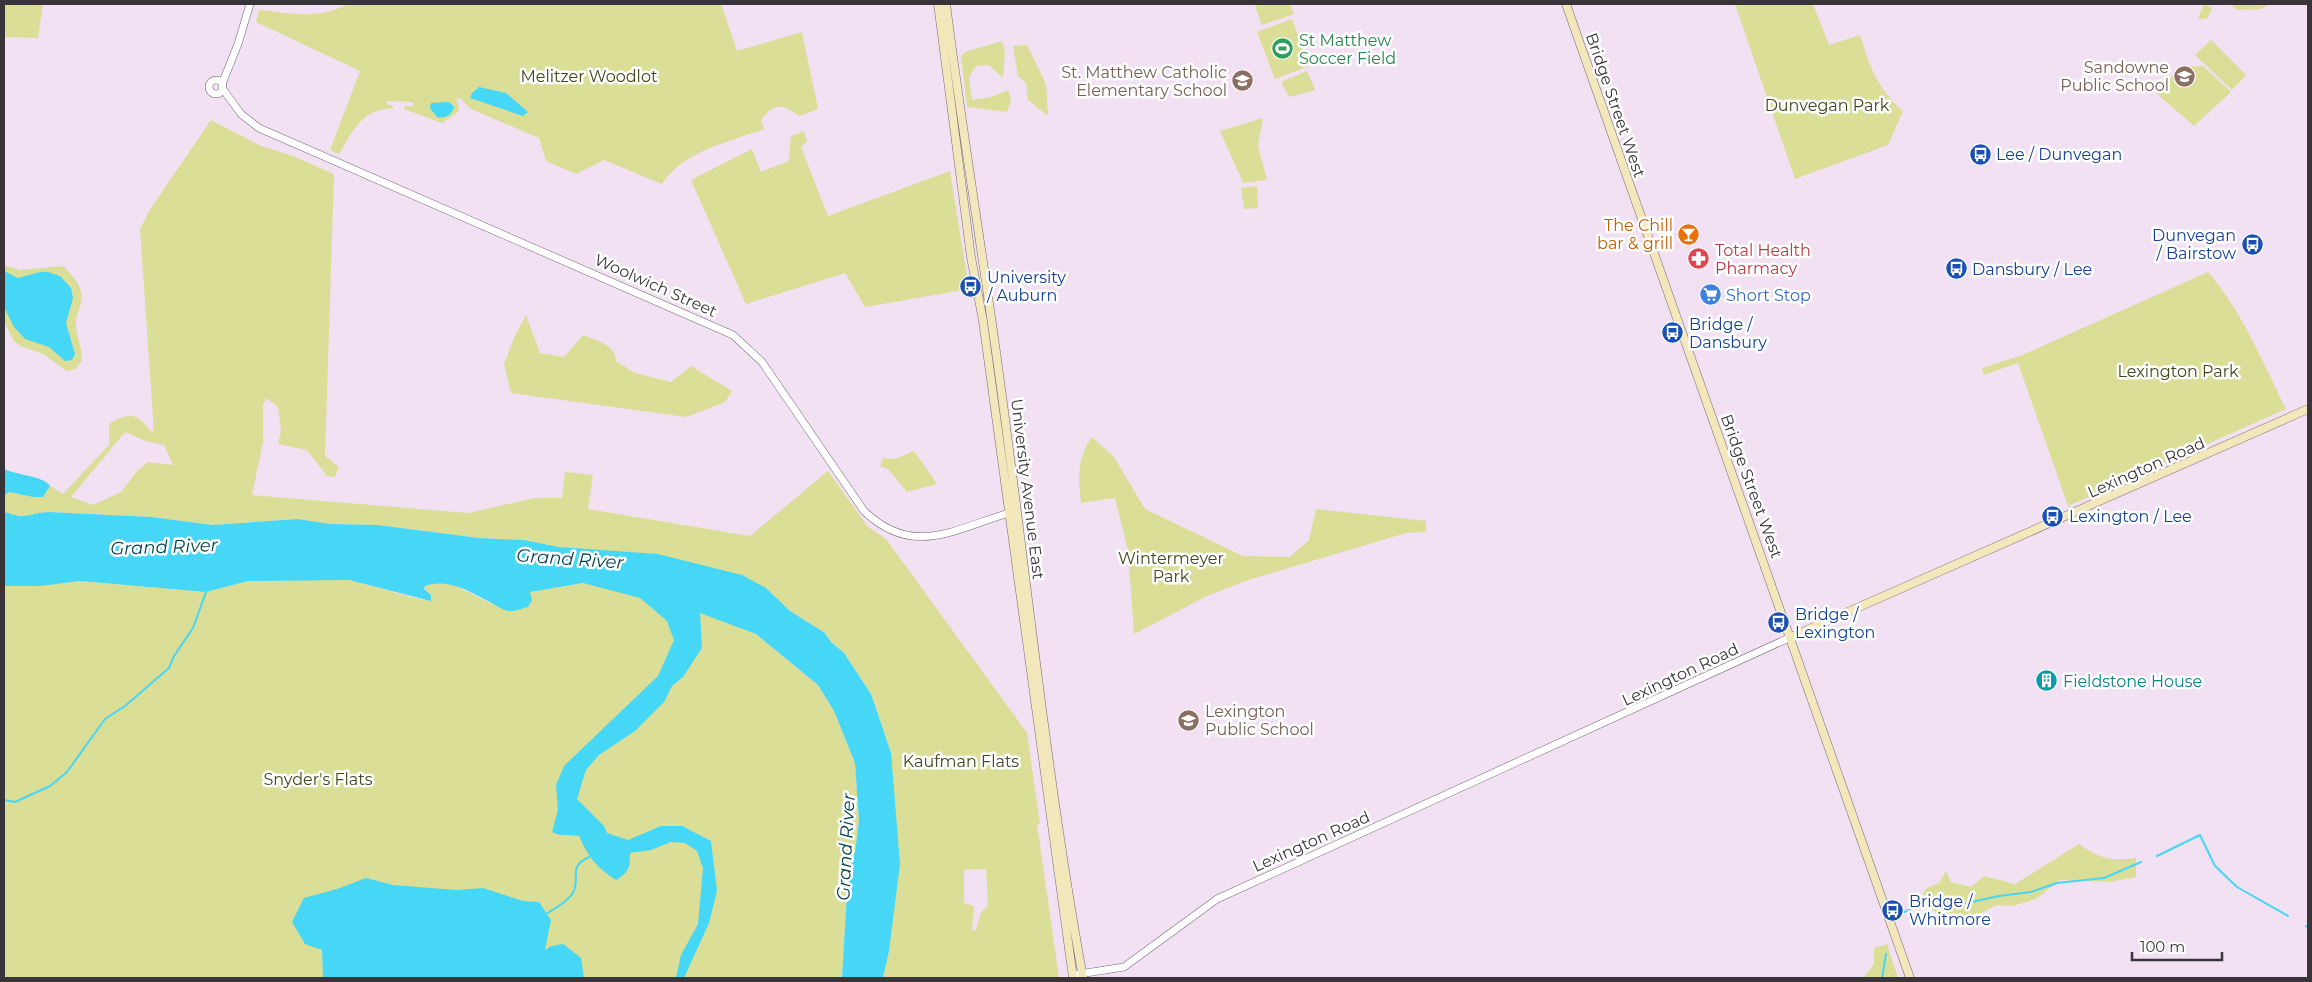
<svg xmlns="http://www.w3.org/2000/svg" width="2312" height="982" font-family="Montserrat,sans-serif">
	<style>
		.green { fill: #dbde96; fill-rule: evenodd }
		.water { fill: #46d6f6 }
		.lines { fill: none; stroke-linecap: round; stroke-linejoin: round }
		.stream { stroke: #46d6f6; stroke-width: 2 }
		.tertiary-casing { stroke: #766877; stroke-width: 8 }
		.secondary-casing { stroke: #766877; stroke-width: 9 }
		.tertiary { stroke: #fff; stroke-width: 7 }
		.secondary { stroke: #f2e8bb; stroke-width: 8 }
		.labels { text-anchor: middle; stroke-width: 5; stroke-linejoin: round; paint-order: stroke }
		.leisure-label { font-size: 16px; fill: #27864d; stroke: #fff; text-anchor: start }
		.education-label { font-size: 16px; fill: #785e54; stroke: #fff; text-anchor: end }
		.park-label { font-size: 16px; fill: #46471c; stroke: #fff }
		.street-label { font-size: 16px; fill: #39333a; stroke: #fff }
		.transit-label { font-size: 16px; fill: #164399; stroke: #fff; text-anchor: start }
		.food-label { font-size: 16px; fill: #c56008; stroke: #fff; text-anchor: end }
		.health-label { font-size: 16px; fill: #be3a42; stroke: #fff; text-anchor: start }
		.shop-label { font-size: 16px; fill: #366cbe; stroke: #fff; text-anchor: start }
		.culture-label { font-size: 16px; fill: #0d838f; stroke: #fff; text-anchor: start }
		.water-label { font-size: 18px; font-style: italic; fill: #034552; stroke: #fff }
	</style>
	<rect width="100%" height="100%" fill="#f1e1f3"/>
	<path class="green" d="M4,4H43L38,38L4,37Z
		M347,4H721L737,51L802,32L818,109L799,116C782,104 773,102 761,121L764,129C729,142 683,151 662,184L604,160L576,174L546,161L539,138L471,109L460,98L456,99L459,107L458,112L442,123L404,109L405,106H413V102L386,101L387,105H393V108C361,110 354,129 339,154L330,150L360,71L256,22L259,10C287,13 322,20 347,4Z
		M1260,4H1290L1294,14L1262,25L1255,6Z
		M1735,4H1813L1829,45L1860,35C1870,67 1877,88 1903,111L1888,145L1795,179Z
		M2204,4L2212,8L2207,19L2205,18L2203,20L2198,18Z
		M2230,4H2269L2261,9L2237,10Z
		M1292,19L1309,66L1275,79L1257,32Z
		M2211,40L2246,75L2232,90L2195,55Z
		M1002,41L1005,52L1003,78L989,65L976,66L969,77L972,100L991,97L1008,90L1011,100L1007,112L967,107L961,56L965,52Z
		M1027,45L1046,84L1048,116L1028,100L1026,83L1018,76L1013,46Z
		M2203,66L2231,92L2194,126L2156,93L2181,67Z
		M1307,71L1315,90L1289,97L1281,82Z
		M1263,118L1258,146L1267,180L1243,183L1220,131Z
		M211,120L261,146L293,156L334,174L325,456L339,467L335,477L327,476L307,450L278,444L281,430L278,407L266,398L263,405V442L252,495L468,513L535,498H562L565,472L593,475L588,509L750,536L828,471L868,527L886,539L1027,733L1040,824H1037L1059,978H883L889,951L891,753L871,694L844,653L831,642L825,633L790,611L766,588L524,540L480,538L378,525L330,524L298,519L213,525L151,517L49,512C40,512 32,515 24,516C18,517 10,513 4,512V496L9,492L33,497L47,492L50,486L63,494L109,445V424C118,418 132,411 142,421C147,425 147,430 154,432L140,229L149,211ZM125,432L146,441L164,445L173,465L148,462L137,471L121,492L93,505L71,497ZM986,869L988,906L981,912L976,930H972L974,906L964,903V870Z
		M804,131L807,141L801,147L828,216L950,171L969,289L865,307L845,273L746,304L691,180L752,149L761,172L789,161L791,136Z
		M1257,186L1258,208L1244,209L1241,188Z
		M4,265L20,270L63,266C73,276 85,288 81,303C79,311 75,317 76,326C77,338 82,347 82,361L75,369L67,371L43,354L20,346L13,340L4,321Z
		M2208,272C2242,311 2263,363 2286,409L2068,506L2018,363L1984,375L1982,368L2020,356Z
		M526,315L540,353L564,357L583,335C597,341 615,344 616,361L635,373L671,382L691,366L732,391L725,402L686,417L511,393L504,364L514,338Z
		M1092,437L1114,457L1145,509L1243,556L1290,557L1309,540L1316,509L1426,521V532L1406,533L1245,581L1207,596L1134,634L1128,551L1115,498L1081,503C1078,478 1077,458 1092,437Z
		M914,451L937,484L907,492L888,469L880,466L883,458L895,459Z
		M288,579L349,580L423,600L425,586L433,583L452,584L492,604L530,592L583,583L618,591L700,612L756,634L818,685L834,711L855,763L859,821L855,852L848,876L842,978H4V586L80,581L206,592L248,581Z
		M2079,844C2100,859 2109,861 2136,858V877L2110,882L2060,880L2036,899L2013,906L1997,905L1958,925C1938,919 1938,908 1916,903L1927,888L1939,883L1946,871L1951,882L1971,887L1984,876L2015,884Z
		M1887,944L1898,978H1863L1874,964V948Z"/>
	<path class="water" d="M479,87L506,93L528,112L523,116L470,98L472,93Z
		M448,102L454,106C452,115 446,119 437,117L430,108L431,103Z
		M4,271L18,278L40,272H48L60,276L71,288L73,298L66,323L75,354L72,360L65,361L49,347L25,339L14,327L4,307Z
		M4,469C16,475 44,476 50,486L43,497H33L9,492L4,496Z
		M4,512C10,513 18,517 24,516C32,515 40,512 49,512L151,517L213,525L298,519L330,524L378,525L479,538L524,540L559,547L658,554L742,575L766,588L790,611L825,633L831,642L844,653L871,694L891,753L900,864L889,951L883,978H842L848,876L855,852L859,821L855,763L834,711L818,685L756,634L700,613L702,648L683,677L672,686L664,702L635,731L599,755L586,770L577,799L604,826L607,833L628,840L661,826H682L711,841L717,891L709,923L684,978H676L681,955L698,924L703,868L697,851L685,843L671,842L651,850L630,853C630,868 629,872 616,880C596,867 589,858 579,836C569,834 561,837 552,832L558,810L556,785L564,766L658,676L674,640L667,621L640,598L583,583L530,592L532,600L528,607C523,608 514,612 509,611C502,610 494,604 488,601C468,591 449,578 425,586L424,589L431,595V601L349,580L248,581L206,592L80,581L40,586H4Z
		M366,878L393,885L456,890L483,888L523,901L539,902L551,920L545,950L551,946L563,944L581,958L584,978H323L322,950L305,944L292,922L304,898L337,889Z"/>
	<g class="lines">
		<path class="stream" d="M4,800L15,802L50,786L67,772L105,719L125,706L169,668L174,656L193,628L206,592
			M2157,856L2200,835L2215,866L2237,887L2288,916
			M1902,913L1932,900L1958,905L1999,896L2031,892L2057,883L2104,878L2141,862
			M546,914C555,908 569,901 574,891C580,875 568,867 589,857
			M2306,926L2308,928
			M1882,978L1886,954"/>
		<defs>
			<path id="tertiary" d="M209 87a7 7 0 1 1 14 0a7 7 0 1 1-14 0Z
				M222,84L238,44L250,4
				M222,88L241,114L259,128L733,335L762,362L864,511C913,558 954,529 1009,513
				M1073,975L1124,967L1217,899L1791,637"/>
			<path id="secondary" d="M938,4L971,257L983,321L1073,978
				M946,4C962,130 983,255 1000,381C1027,580 1047,780 1083,978
				M1566,4L1910,978
				M1791,637L2308,409"/>
		</defs>
		<use href="#tertiary" class="tertiary-casing"/>
		<use href="#secondary" class="secondary-casing"/>
		<use href="#tertiary" class="tertiary"/>
		<use href="#secondary" class="secondary"/>
	</g>
	<defs>
		<symbol id="stadium-disc" viewBox="-11 -11 22 22"><circle r="9.5" fill="#2e9e5b" stroke="#fff"/><path d="M0-5a6.5 5 0 1 0 0 10a6.5 5 0 1 0 0-10ZM-3.5-1.8h7v3.6h-7Z" fill="#fff"/></symbol>
		<symbol id="school-disc" viewBox="-11 -11 22 22"><circle r="9.5" fill="#8d6e63" stroke="#fff"/><path d="M0-5L7-2L0 1L-7-2ZM-4 1L0 2.5L4 1V4Q0 6-4 4Z" fill="#fff"/></symbol>
		<symbol id="bus-disc" viewBox="-11 -11 22 22"><circle r="9.5" fill="#1a4fb4" stroke="#fff"/><path d="M-5-6H5V4H4V6H2V4H-2V6H-4V4H-5ZM-3.5-4V0h7V-4ZM-3.5 1.2v1.5H-2V1.2ZM2 1.2v1.5H3.5V1.2Z" fill="#fff"/></symbol>
		<symbol id="bar-disc" viewBox="-11 -11 22 22"><circle r="9.5" fill="#e8710a" stroke="#fff"/><path d="M-6-5H6L.8 .8V4.5H3.5V6h-7V4.5H-.8V.8Z" fill="#fff"/></symbol>
		<symbol id="pharmacy-disc" viewBox="-11 -11 22 22"><circle r="9.5" fill="#e0444e" stroke="#fff"/><path d="M-2-6h4v4h4v4h-4v4h-4v-4h-4v-4h4Z" fill="#fff"/></symbol>
		<symbol id="supermarket-disc" viewBox="-11 -11 22 22"><circle r="9.5" fill="#3f7fe0" stroke="#fff"/><path d="M-6-5.5h2.5l.6 2H6L4.5 2H-2.5L-4.4-4H-6ZM-1.5 3.2a1.3 1.3 0 1 0 .1 0ZM3 3.2a1.3 1.3 0 1 0 .1 0Z" fill="#fff"/></symbol>
		<symbol id="building-disc" viewBox="-11 -11 22 22"><circle r="9.5" fill="#0f9aa8" stroke="#fff"/><path d="M-4-6H4V6H1V3H-1V6H-4ZM-2.5-4.3h1.7v1.8h-1.7ZM.8-4.3h1.7v1.8H.8ZM-2.5-1h1.7V.8h-1.7ZM.8-1h1.7V.8H.8Z" fill="#fff"/></symbol>
	</defs>
	<g fill-rule="evenodd">
		<use href="#stadium-disc" x="1270" y="36" width="25" height="25"/>
		<use href="#school-disc" x="2172" y="64" width="25" height="25"/>
		<use href="#school-disc" x="1230" y="68" width="25" height="25"/>
		<use href="#bus-disc" x="1968" y="142" width="25" height="25"/>
		<use href="#bar-disc" x="1676" y="222" width="25" height="25"/>
		<use href="#bus-disc" x="2240" y="232" width="25" height="25"/>
		<use href="#pharmacy-disc" x="1686" y="246" width="25" height="25"/>
		<use href="#bus-disc" x="1944" y="256" width="25" height="25"/>
		<use href="#bus-disc" x="958" y="274" width="25" height="25"/>
		<use href="#supermarket-disc" x="1698" y="282" width="25" height="25"/>
		<use href="#bus-disc" x="1660" y="320" width="25" height="25"/>
		<use href="#bus-disc" x="2040" y="504" width="25" height="25"/>
		<use href="#bus-disc" x="1766" y="610" width="25" height="25"/>
		<use href="#building-disc" x="2034" y="668" width="25" height="25"/>
		<use href="#school-disc" x="1176" y="708" width="25" height="25"/>
		<use href="#bus-disc" x="1880" y="898" width="25" height="25"/>
	</g>
	<g class="labels">
		<g class="leisure-label">
			<text x="1299" y="46">St Matthew<tspan x="1299" dy="18">Soccer Field</tspan></text>
		</g>
		<g class="education-label">
			<text x="2169" y="73">Sandowne<tspan x="2169" dy="18">Public School</tspan></text>
			<text x="1227" y="78">St. Matthew Catholic<tspan x="1227" dy="18">Elementary School</tspan></text>
			<text x="1205" y="717" text-anchor="start">Lexington<tspan x="1205" dy="18">Public School</tspan></text>
		</g>
		<g class="park-label">
			<text x="589" y="82">Melitzer Woodlot</text>
			<text x="1827" y="111">Dunvegan Park</text>
			<text x="2178" y="377">Lexington Park</text>
			<text x="1171" y="564">Wintermeyer<tspan x="1171" dy="18">Park</tspan></text>
			<text x="961" y="767">Kaufman Flats</text>
			<text x="318" y="785">Snyder's Flats</text>
		</g>
		<g class="street-label">
			<text transform="translate(1616 105) rotate(71)" y="6">Bridge Street West</text>
			<text transform="translate(656 285) rotate(24)" y="6">Woolwich Street</text>
			<text transform="translate(2146 467) rotate(-24)" y="6">Lexington Road</text>
			<text transform="translate(1752 486) rotate(70)" y="6">Bridge Street West</text>
			<text transform="translate(1028 489) rotate(83)" y="6">University Avenue East</text>
			<text transform="translate(1680 674) rotate(-25)" y="6">Lexington Road</text>
			<text transform="translate(1311 841) rotate(-24)" y="6">Lexington Road</text>
		</g>
		<g class="transit-label">
			<text x="1996" y="160">Lee / Dunvegan</text>
			<text x="2236" y="241" text-anchor="end">Dunvegan<tspan x="2236" dy="18">/ Bairstow</tspan></text>
			<text x="1972" y="275">Dansbury / Lee</text>
			<text x="987" y="283">University<tspan x="987" dy="18">/ Auburn</tspan></text>
			<text x="1689" y="330">Bridge /<tspan x="1689" dy="18">Dansbury</tspan></text>
			<text x="2069" y="522">Lexington / Lee</text>
			<text x="1795" y="620">Bridge /<tspan x="1795" dy="18">Lexington</tspan></text>
			<text x="1909" y="907">Bridge /<tspan x="1909" dy="18">Whitmore</tspan></text>
		</g>
		<g class="food-label">
			<text x="1673" y="231">The Chill<tspan x="1673" dy="18">bar &amp; grill</tspan></text>
		</g>
		<g class="health-label">
			<text x="1715" y="256">Total Health<tspan x="1715" dy="18">Pharmacy</tspan></text>
		</g>
		<g class="shop-label">
			<text x="1726" y="301">Short Stop</text>
		</g>
		<g class="culture-label">
			<text x="2063" y="687">Fieldstone House</text>
		</g>
		<g class="water-label">
			<text transform="translate(164 547) rotate(-2)" y="6">Grand River</text>
			<text transform="translate(570 559) rotate(4)" y="6">Grand River</text>
			<text transform="translate(846 847) rotate(-87)" y="6">Grand River</text>
		</g>
	</g>
	<rect width="2312" height="982" fill="none" stroke="#39333a" stroke-width="10"/>
	<path d="M2132 952v8h90v-8" fill="none" stroke="#39333a" stroke-width="2.5"/>
	<text x="2140" y="952" font-size="15" fill="#39333a" stroke="#ffffff" stroke-width="4" paint-order="stroke">100 m</text>
</svg>
